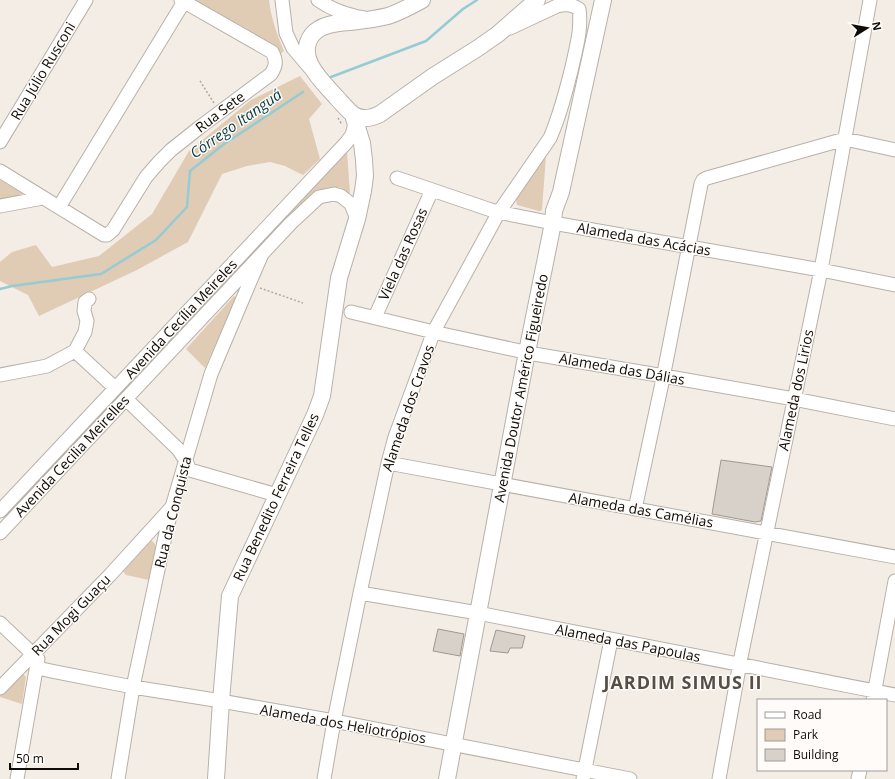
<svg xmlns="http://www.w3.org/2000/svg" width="895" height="779" font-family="'Open Sans',sans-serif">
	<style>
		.green { fill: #e0cbb4 }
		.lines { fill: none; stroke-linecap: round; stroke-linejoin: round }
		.stream { stroke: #94cbd4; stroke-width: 2.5 }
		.building { fill: #d7d1c9; stroke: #9e9891 }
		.minor-casing { stroke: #b7b1a9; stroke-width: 15 }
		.major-casing { stroke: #b7b1a9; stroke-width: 18 }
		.path { stroke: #aea9a3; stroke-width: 1.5; stroke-dasharray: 2 2; stroke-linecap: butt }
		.minor { stroke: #fff; stroke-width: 13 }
		.major { stroke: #fff; stroke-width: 16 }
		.labels { text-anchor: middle; stroke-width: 3; stroke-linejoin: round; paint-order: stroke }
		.street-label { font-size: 14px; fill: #0e0c09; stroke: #fefbf8 }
		.water-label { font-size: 15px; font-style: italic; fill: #073d44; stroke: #fefbf8 }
		.district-label { font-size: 18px; font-weight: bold; letter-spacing: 1px; fill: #554f49; stroke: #fefbf8 }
	</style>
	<rect width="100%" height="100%" fill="#f4ede6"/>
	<path class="green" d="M197,0H269C271,18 277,34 284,51L280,54L270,44L198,3Z
		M300,76L322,104L309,119L320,159L303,175L285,166L270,162L247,166L222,174L188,242L137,270L39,316L28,295L0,281V262L12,252L36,245L52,267L99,256L152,214L189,151L251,100Z
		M347,151L350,194L342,188L338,187L327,188L316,191L293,214L290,210Z
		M546,156L542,209L541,211H539L517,205L516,199L545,157Z
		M0,180L23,193L24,196L0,202Z
		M234,296L236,298L205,368L186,349Z
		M151,540L155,544L156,549L149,580L126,575L122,570L145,543Z
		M19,674H23L26,677L22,704L0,697V695Z"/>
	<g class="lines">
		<path class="stream" d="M331,77L426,41L463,9L477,0
			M0,289L12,286L101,274L156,240L187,207L190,171L224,144L303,92"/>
	</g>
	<path class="building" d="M721,460L772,467L761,521L755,522L712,514Z
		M438,629L464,634L460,656L433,651Z
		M496,630L525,636L522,648H510L508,653L490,651Z"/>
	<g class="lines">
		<defs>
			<path id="minor" d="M282,0L286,33L293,48L310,68
				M318,0C332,10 347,15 364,18
				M0,142L86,0
				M0,171L104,235H107L113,230L146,177L159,162L171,150L200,127L271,74C276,66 277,61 272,52L181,0
				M397,178L491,210L508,214L553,223L821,270L895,285
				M0,206L43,198
				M59,207L185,0
				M351,312L442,334L534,354L664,376L794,399L895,419
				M375,317L432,190
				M75,351L85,332L87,321L84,311L85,302L89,299
				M75,351L115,388
				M0,375L47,366L75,351
				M126,399L178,449L186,461L190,470L277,495
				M388,463L895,557
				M635,509L662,383L701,184L703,180L707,178L845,139L895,150
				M0,511L346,143L352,135L355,123
				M0,533L291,223L319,197L334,194L341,196L351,204L357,219
				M360,593L478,613L895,695
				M0,623L38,659
				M33,654L39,667L42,669L56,672L133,687L215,700L334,721L630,779
				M0,688L110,575L171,508
				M873,700L895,581
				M17,779L37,664
				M118,779L133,687L165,537L172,507L211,374L249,284L262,254
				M324,779L334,721L360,593L388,463L395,437L434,331L499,212L550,138C560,115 566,91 572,67C576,48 582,29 579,9C571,4 566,4 557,6L510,28
				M583,779L611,640
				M719,779L741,657L821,270L870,0
				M858,779L860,770"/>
			<path id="major" d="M422,0C411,6 400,12 388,16C379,18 368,20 358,21C344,23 322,22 312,35C295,58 323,82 337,98C341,102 349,112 354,115C362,120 372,118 380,114L432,77L478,48L498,34L530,6L537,0
				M216,779L221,701L230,596L315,415L322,396L339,278L357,219L363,191L365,176L364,160L362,143L353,115
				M447,779L527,352L553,223L554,211L561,192L603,0"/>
		</defs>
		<use href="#minor" class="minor-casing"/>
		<use href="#major" class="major-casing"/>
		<path class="path" d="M200,81L214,103
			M338,118L341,123L343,122
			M260,288L303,303"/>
		<use href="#minor" class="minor"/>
		<use href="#major" class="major"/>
	</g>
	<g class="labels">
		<g class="street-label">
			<text transform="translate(43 71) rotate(-59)" y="5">Rua Júlio Rusconi</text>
			<text transform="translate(220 112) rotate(-37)" y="5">Rua Sete</text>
			<text transform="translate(644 239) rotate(10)" y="5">Alameda das Acácias</text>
			<text transform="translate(403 254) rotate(-66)" y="5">Viela das Rosas</text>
			<text transform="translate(181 319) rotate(-47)" y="5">Avenida Cecília Meireles</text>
			<text transform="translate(622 369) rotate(10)" y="5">Alameda das Dálias</text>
			<text transform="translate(521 388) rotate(-79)" y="5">Avenida Doutor Américo Figueiredo</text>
			<text transform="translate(796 390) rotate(-78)" y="5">Alameda dos Lirios</text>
			<text transform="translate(408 408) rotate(-71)" y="5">Alameda dos Cravos</text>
			<text transform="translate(72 456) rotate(-47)" y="5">Avenida Cecilia Meirelles</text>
			<text transform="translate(276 497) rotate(-65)" y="5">Rua Benedito Ferreira Telles</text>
			<text transform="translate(641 510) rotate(10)" y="5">Alameda das Camélias</text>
			<text transform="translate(173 512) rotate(-76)" y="5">Rua da Conquista</text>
			<text transform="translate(71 615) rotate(-46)" y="5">Rua Mogi Guaçu</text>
			<text transform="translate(628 643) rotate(11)" y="5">Alameda das Papoulas</text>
			<text transform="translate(343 724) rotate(10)" y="5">Alameda dos Heliotrópios</text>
		</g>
		<g class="water-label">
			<text transform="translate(236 124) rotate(-35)" y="5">Córrego Itanguá</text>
		</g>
		<g class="district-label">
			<text x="683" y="689">JARDIM SIMUS II</text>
		</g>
	</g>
	<rect x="757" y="699" width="130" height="72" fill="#fefbf8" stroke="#9e9b98"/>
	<rect x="765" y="712" width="20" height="6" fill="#ffffff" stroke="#9e9b98"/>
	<text x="793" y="719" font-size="12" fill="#0e0c09">Road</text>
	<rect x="765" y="729" width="20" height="12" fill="#e0cbb4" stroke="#9e9b98"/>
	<text x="793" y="739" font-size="12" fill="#0e0c09">Park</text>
	<rect x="765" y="749" width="20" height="12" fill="#d7d1c9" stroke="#9e9b98"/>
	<text x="793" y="759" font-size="12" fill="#0e0c09">Building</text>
	<g transform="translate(867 28) rotate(79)" stroke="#fefbf8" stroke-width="3" paint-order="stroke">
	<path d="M0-3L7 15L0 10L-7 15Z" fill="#0e0c09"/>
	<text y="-6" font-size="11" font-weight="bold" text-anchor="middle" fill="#0e0c09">N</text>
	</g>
	<path d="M10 763v6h68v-6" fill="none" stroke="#0e0c09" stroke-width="2"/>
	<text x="16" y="763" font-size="12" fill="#0e0c09" stroke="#fefbf8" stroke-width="3" paint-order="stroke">50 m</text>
</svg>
